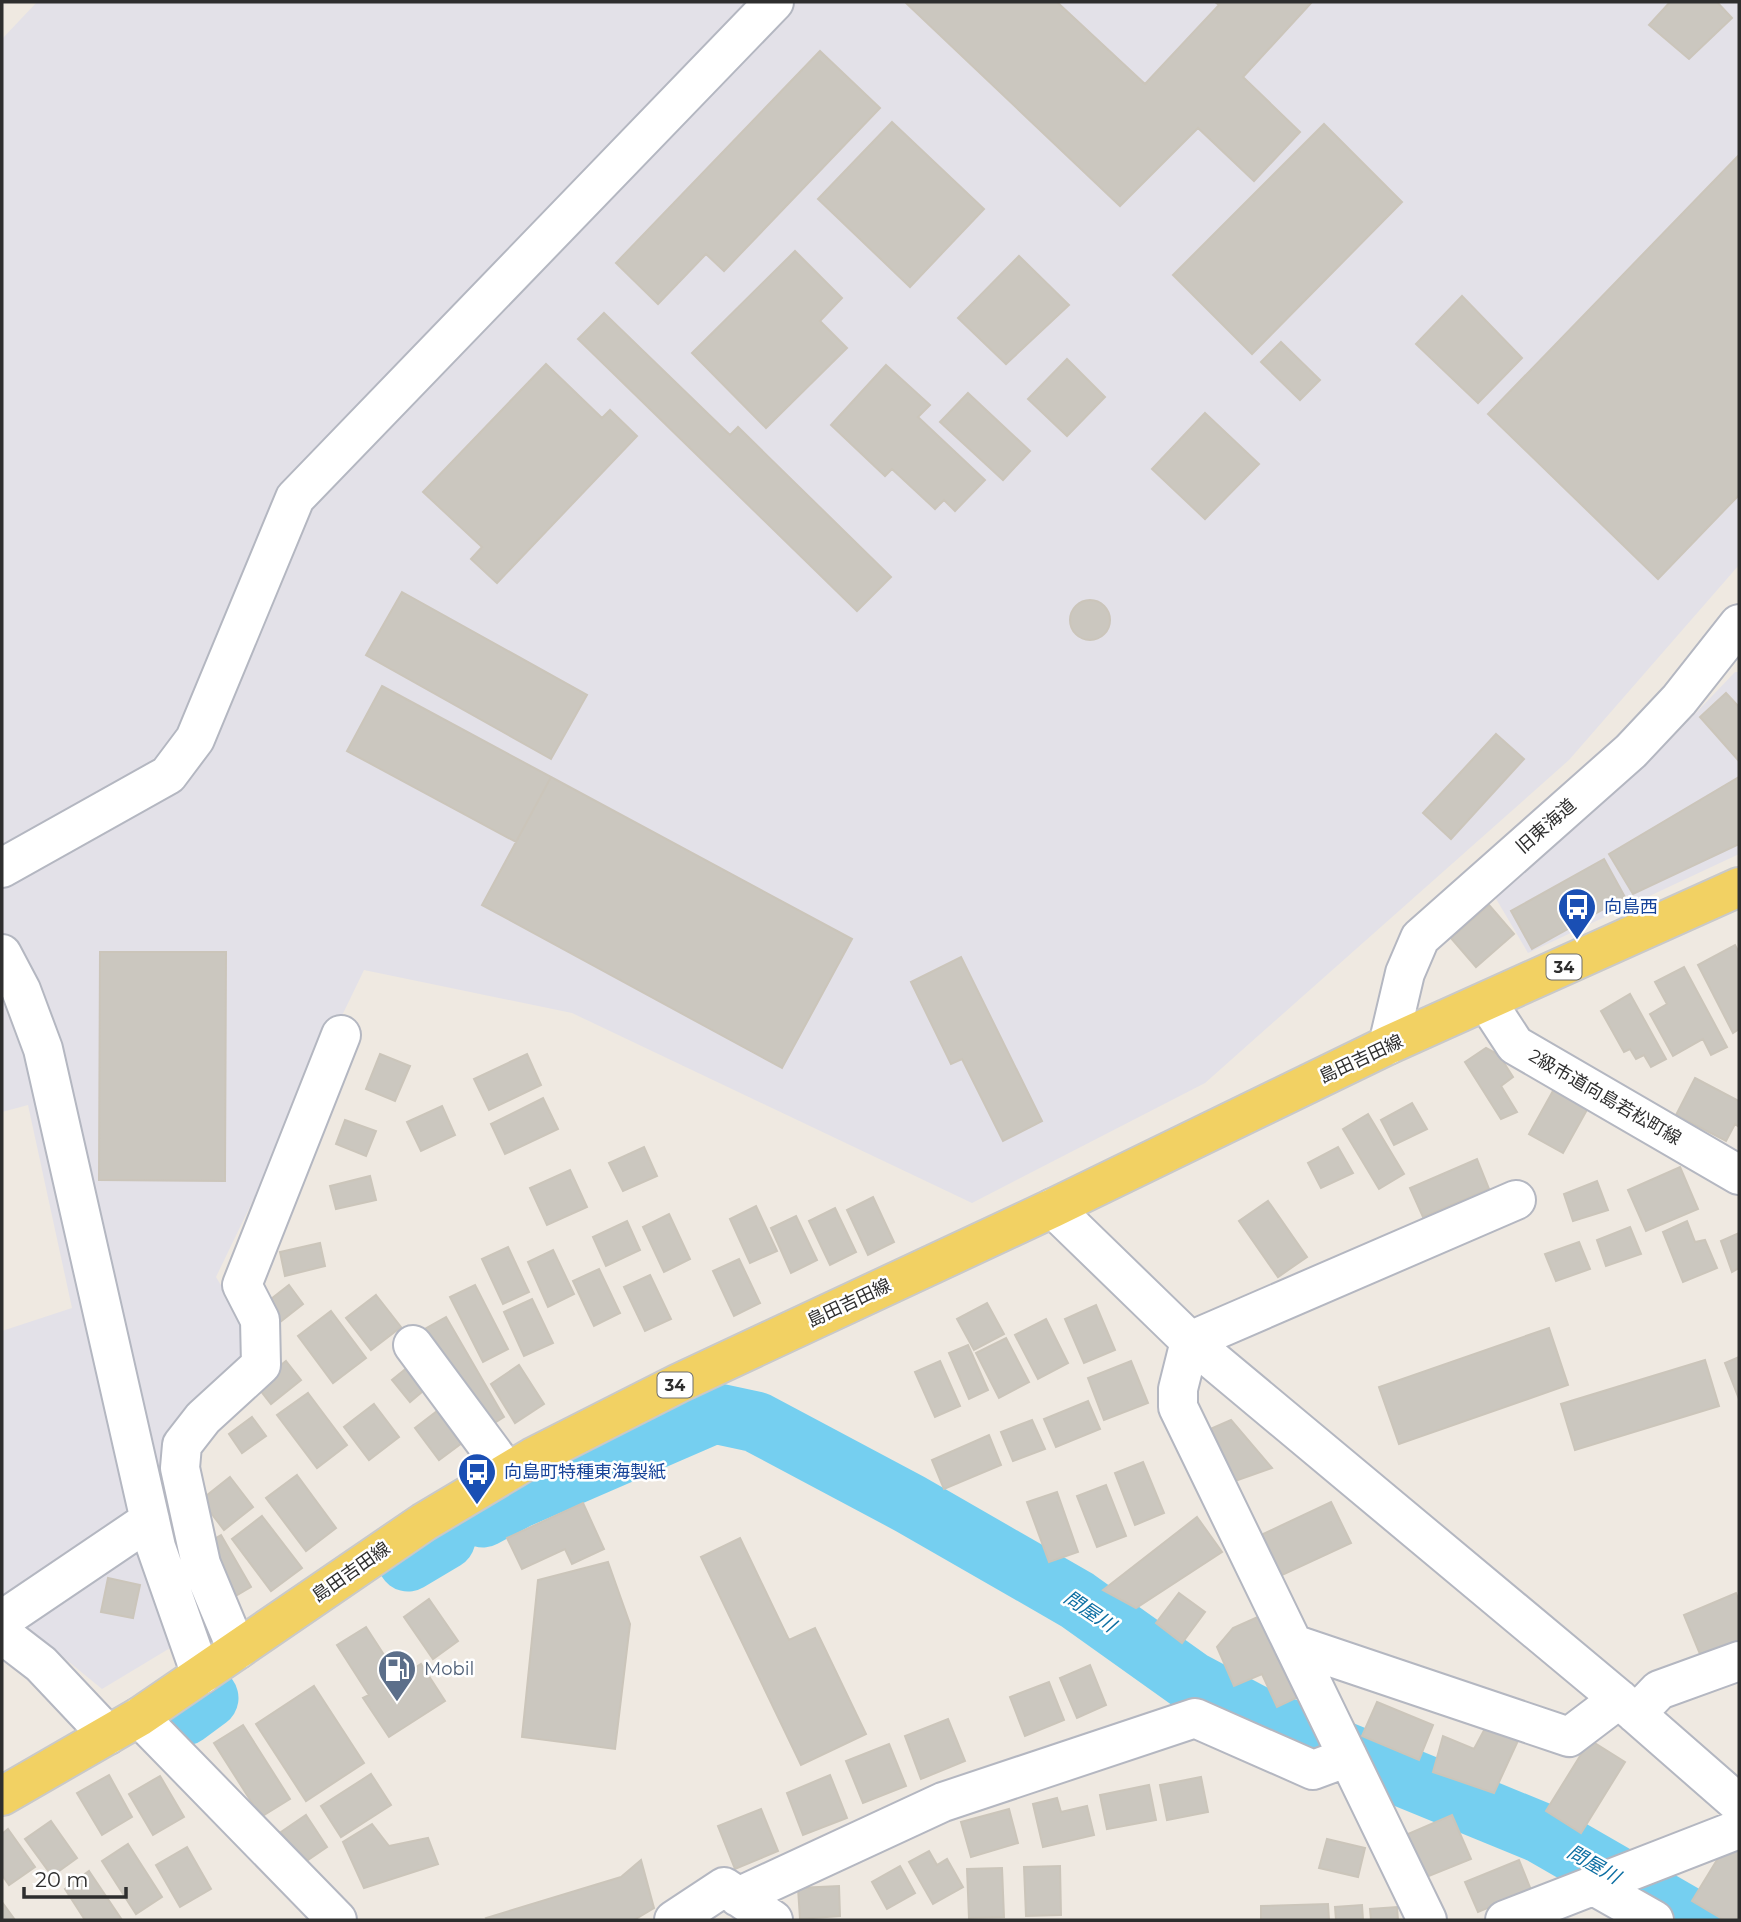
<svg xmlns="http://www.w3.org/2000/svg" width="1741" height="1922" font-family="Montserrat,'Noto Sans JP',sans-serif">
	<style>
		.industrial { fill: #e3e1e8 }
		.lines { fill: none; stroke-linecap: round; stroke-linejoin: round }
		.river { stroke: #75cff0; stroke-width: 61 }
		.building { fill: #cbc7bf; stroke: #cbc5ba; stroke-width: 2 }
		.minor-casing { stroke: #b4b7c1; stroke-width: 42 }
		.major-casing { stroke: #c9c9c9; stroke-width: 42 }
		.minor { stroke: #fff; stroke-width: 38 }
		.major { stroke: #f2d163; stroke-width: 38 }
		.labels { text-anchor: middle; stroke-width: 5; stroke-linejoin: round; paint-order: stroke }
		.shield { fill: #fff; stroke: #6d6d6d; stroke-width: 2 }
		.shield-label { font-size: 16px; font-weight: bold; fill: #2e2e2e }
		.street-label { font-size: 18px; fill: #2e2e2e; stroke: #fff }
		.transit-label { font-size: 18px; fill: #164399; stroke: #fff; text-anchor: start }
		.service-label { font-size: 18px; fill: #4e5e75; stroke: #fff; text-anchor: start }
		.water-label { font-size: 19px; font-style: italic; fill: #0d6fa3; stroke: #fff }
	</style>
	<rect width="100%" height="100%" fill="#efe9e1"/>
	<path class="industrial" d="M37,2H1739V565L1569,760L1205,1083L972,1203L572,1013L364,970L216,1277L249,1332L246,1359L171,1453L210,1624L102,1689L2,1607V1331L72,1308L28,1105L2,1112V39Z
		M1735,672H1739V854L1528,953L1495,897L1650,761Z"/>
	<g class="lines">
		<path class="river" d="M483,1517L518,1498L714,1413L756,1422L910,1504L1077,1600L1192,1682L1258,1717L1541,1833L1692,1920
			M408,1561L445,1539
			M185,1715L208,1698"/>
	</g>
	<path class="building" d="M905,2H1057L1145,84L1219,5L1215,2H1312L1243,77L1300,132L1254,181L1198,128L1120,206Z
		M1670,2H1717L1732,18L1689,59L1649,25Z
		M820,51L880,108L724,271L706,254L658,304L616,263Z
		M892,122L984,209L910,287L818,199Z
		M1324,124L1402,202L1252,354L1173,275Z
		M1739,155V495L1658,579L1488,414Z
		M795,251L842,298L820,321L847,348L766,428L692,353Z
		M1019,256L1069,305L1006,364L958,318Z
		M1462,296L1522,358L1478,403L1416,344Z
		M604,313L730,435L738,427L891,577L857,611L578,339Z
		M1281,342L1320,380L1300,400L1261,362Z
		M1067,359L1105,397L1067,436L1028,399Z
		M546,364L602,418L610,410L637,436L497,583L471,559L482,547L423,492Z
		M886,365L930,405L918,417L985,480L955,511L944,500L935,509L892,469L885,476L831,425Z
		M968,393L1030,451L1003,480L940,422Z
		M1205,413L1259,464L1205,519L1152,469Z
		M402,592L587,695L551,759L366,655Z
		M1070 620a20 20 0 1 1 40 0a20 20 0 1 1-40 0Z
		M382,686L551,777L516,842L347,751Z
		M1726,693L1739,707V761L1700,717Z
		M1496,734L1524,759L1451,839L1423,813Z
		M551,777L852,939L782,1068L482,905Z
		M1739,777V844L1633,894L1609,854Z
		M1604,859L1625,897L1532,949L1511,911Z
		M1489,905L1514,934L1476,967L1451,938Z
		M1735,945L1739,953V1029L1733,1033L1698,965Z
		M100,952H226L225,1181L99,1180Z
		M961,957L1042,1121L1003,1141L962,1059L951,1064L911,982Z
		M1684,967L1727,1047L1711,1055L1703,1039L1673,1056L1650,1014L1667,1004L1655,982Z
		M1630,994L1666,1059L1651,1067L1644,1055L1636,1059L1630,1049L1624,1052L1601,1011Z
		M1486,1048L1499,1055L1513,1077L1501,1086L1517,1112L1501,1119L1465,1062Z
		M380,1054L410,1066L395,1101L366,1089Z
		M527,1054L541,1085L489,1110L474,1079Z
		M1695,1078L1739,1101V1127L1735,1124L1726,1141L1676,1115Z
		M1554,1089L1588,1108L1563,1153L1529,1134Z
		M543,1098L558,1129L505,1154L491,1124Z
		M1412,1103L1427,1129L1394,1145L1381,1120Z
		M442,1106L455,1135L421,1151L407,1122Z
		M1368,1114L1404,1174L1379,1189L1343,1129Z
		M345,1120L376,1131L366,1156L336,1144Z
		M644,1147L657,1176L623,1191L609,1163Z
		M1338,1147L1353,1173L1321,1188L1308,1163Z
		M1477,1159L1489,1189L1423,1217L1410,1188Z
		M1680,1167L1698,1209L1646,1231L1628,1190Z
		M570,1170L587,1207L547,1225L530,1188Z
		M370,1176L376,1200L336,1209L330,1186Z
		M1597,1181L1608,1210L1573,1221L1564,1194Z
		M873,1197L894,1242L868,1255L847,1210Z
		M1268,1201L1307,1257L1278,1277L1239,1221Z
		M756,1206L777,1251L750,1263L730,1219Z
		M835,1208L856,1252L830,1265L809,1221Z
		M669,1214L690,1259L664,1272L643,1227Z
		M796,1216L817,1260L791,1273L771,1228Z
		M627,1221L640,1250L606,1266L593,1237Z
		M1687,1221L1695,1242L1705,1240L1717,1268L1683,1282L1663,1232Z
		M1630,1227L1641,1254L1606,1266L1597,1240Z
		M1739,1233V1268L1732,1272L1721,1241Z
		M1579,1242L1590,1269L1556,1281L1545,1254Z
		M320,1243L325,1266L285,1276L280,1252Z
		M508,1247L529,1292L503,1304L482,1259Z
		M553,1250L574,1294L548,1307L528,1262Z
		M739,1259L760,1303L734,1316L713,1271Z
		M599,1269L620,1313L594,1326L573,1281Z
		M650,1275L671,1319L645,1331L624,1287Z
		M289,1285L303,1304L280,1322L266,1303Z
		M475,1285L508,1349L483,1362L450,1297Z
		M376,1295L401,1327L371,1350L346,1318Z
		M532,1299L553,1343L524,1356L504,1312Z
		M987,1303L1004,1334L974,1350L957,1319Z
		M1096,1305L1115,1350L1084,1363L1065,1319Z
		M331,1311L366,1358L333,1383L298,1336Z
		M446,1317L504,1417L485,1429L421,1331Z
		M1046,1319L1068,1363L1038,1379L1015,1335Z
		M1549,1328L1568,1385L1399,1444L1379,1387Z
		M1006,1338L1029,1382L999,1398L976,1353Z
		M968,1345L988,1390L969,1399L949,1353Z
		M1739,1357V1399L1725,1363Z
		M1705,1360L1719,1406L1575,1450L1561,1404Z
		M286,1361L301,1380L271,1404L256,1385Z
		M940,1361L960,1406L935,1417L915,1372Z
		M1131,1361L1148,1403L1104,1420L1088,1378Z
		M413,1363L430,1385L410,1402L392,1380Z
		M519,1365L544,1404L515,1423L491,1384Z
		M308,1393L347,1445L317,1468L277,1415Z
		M1088,1401L1100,1429L1056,1447L1044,1419Z
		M374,1404L399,1437L369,1460L344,1427Z
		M445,1405L470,1437L439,1460L415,1428Z
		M252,1417L266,1436L242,1453L229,1434Z
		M1032,1420L1045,1449L1013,1461L1001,1432Z
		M1231,1420L1272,1468L1235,1481L1208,1430Z
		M989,1435L1001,1465L944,1489L932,1460Z
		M1143,1462L1164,1513L1135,1525L1115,1473Z
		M297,1475L336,1528L306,1551L266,1498Z
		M230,1477L253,1507L224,1530L201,1500Z
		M1106,1485L1126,1536L1097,1547L1077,1496Z
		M1057,1492L1078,1552L1049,1562L1027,1502Z
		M1331,1502L1351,1543L1280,1576L1261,1535Z
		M583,1503L604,1549L572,1564L565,1549L522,1569L507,1538Z
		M262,1516L302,1568L271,1591L232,1539Z
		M1197,1517L1222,1552L1136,1608L1103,1590Z
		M221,1535L251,1587L234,1597L204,1545Z
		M740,1538L789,1640L815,1628L866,1734L801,1765L701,1557Z
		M608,1562L630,1624L615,1749L522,1737L538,1580Z
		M108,1578L140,1585L133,1618L101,1612Z
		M1179,1593L1205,1612L1182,1643L1156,1623Z
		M1736,1593L1739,1602V1643L1702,1659L1684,1615Z
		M429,1599L458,1641L433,1659L404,1617Z
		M1262,1615L1298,1697L1277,1707L1262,1674L1234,1686L1217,1647L1233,1628Z
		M366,1627L399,1678L421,1664L445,1701L389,1737L363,1698L369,1695L337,1645Z
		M1090,1665L1106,1705L1077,1718L1060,1678Z
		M1049,1682L1064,1720L1025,1736L1010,1697Z
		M314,1686L364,1763L306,1801L256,1724Z
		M1377,1702L1433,1725L1419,1760L1362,1736Z
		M948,1719L965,1761L921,1779L905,1736Z
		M1488,1723L1521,1734L1494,1793L1433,1772L1443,1736L1474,1749Z
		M243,1725L290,1799L261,1817L214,1743Z
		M1590,1740L1625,1762L1581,1833L1546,1811Z
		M889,1744L906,1786L863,1803L846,1761Z
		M371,1774L391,1805L341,1837L321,1806Z
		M109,1775L132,1817L102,1835L77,1793Z
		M830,1775L847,1818L803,1835L787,1793Z
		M160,1776L184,1817L153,1835L129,1794Z
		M1201,1777L1208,1812L1167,1820L1160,1785Z
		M1149,1785L1156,1820L1107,1829L1100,1795Z
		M1057,1798L1061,1812L1087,1806L1094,1835L1043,1847L1033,1804Z
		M761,1809L778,1851L735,1869L718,1826Z
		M1009,1809L1018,1843L971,1857L961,1822Z
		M306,1815L327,1847L302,1864L281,1832Z
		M1452,1815L1471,1859L1419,1880L1401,1837Z
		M51,1821L77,1858L52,1876L25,1839Z
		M372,1824L389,1846L428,1838L438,1864L364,1888L343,1842Z
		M8,1829L35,1867L9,1885L2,1875V1834Z
		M1327,1839L1365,1848L1358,1877L1319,1868Z
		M1728,1842L1739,1849V1920H1724L1692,1901Z
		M128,1844L162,1897L136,1914L102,1861Z
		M187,1847L211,1889L180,1907L156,1865Z
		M929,1851L937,1865L947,1859L963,1887L933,1904L909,1862Z
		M641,1860L654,1908L634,1920H487L486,1918L621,1877Z
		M1519,1860L1531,1890L1478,1912L1465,1882Z
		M900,1866L915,1893L887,1909L872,1882Z
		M1060,1866L1061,1915L1026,1916L1024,1867Z
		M1002,1868L1004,1917L969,1918L967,1869Z
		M89,1871L122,1920H85L65,1889Z
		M839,1886L840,1916L800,1919L798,1888Z
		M2,1902L15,1920H2Z
		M1328,1904L1329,1920H1261V1906Z
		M1362,1905L1363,1920H1336L1335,1907Z
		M1397,1907L1398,1920H1371L1370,1909Z"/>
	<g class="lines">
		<defs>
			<path id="minor" d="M2,868L168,775L195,739L295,498L774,2
				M2,954L21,990L43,1049L156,1547L201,1675
				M1487,1002L1515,1045L1739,1175
				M1388,1045L1405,973L1420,938L1631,751L1679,700L1739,624
				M1053,1208L1190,1341L1619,1699L1739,1804
				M413,1345L507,1472
				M2,1620L150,1520
				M2,1634L41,1664L108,1735
				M1293,1644L1569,1737L1619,1699
				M237,1650L201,1564L180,1468L182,1445L203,1418L261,1365L260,1320L242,1285L341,1035
				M1636,1714L1659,1690L1739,1661
				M139,1717L337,1920
				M1594,1886L1654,1920
				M738,1897L943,1802L1195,1718L1313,1770L1348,1757
				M674,1920L724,1887L773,1920
				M1427,1920L1178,1407V1389L1190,1341L1516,1200
				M1505,1920L1739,1829"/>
			<path id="major" d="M2,1796L139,1717L424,1522L533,1457L679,1383L1053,1208L1388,1045L1739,887"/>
		</defs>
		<use href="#minor" class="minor-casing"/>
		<use href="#major" class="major-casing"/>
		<use href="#minor" class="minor"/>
		<use href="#major" class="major"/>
	</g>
	<defs>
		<symbol id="bus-pin" viewBox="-11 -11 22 30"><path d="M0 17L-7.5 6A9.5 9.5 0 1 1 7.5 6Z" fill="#1a4fb4" stroke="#fff"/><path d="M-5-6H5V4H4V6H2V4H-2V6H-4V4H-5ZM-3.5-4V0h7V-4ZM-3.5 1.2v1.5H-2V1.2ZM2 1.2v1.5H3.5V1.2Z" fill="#fff"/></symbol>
		<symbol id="fuel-pin" viewBox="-11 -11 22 30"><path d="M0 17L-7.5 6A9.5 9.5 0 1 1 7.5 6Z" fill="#5c6f8a" stroke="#fff"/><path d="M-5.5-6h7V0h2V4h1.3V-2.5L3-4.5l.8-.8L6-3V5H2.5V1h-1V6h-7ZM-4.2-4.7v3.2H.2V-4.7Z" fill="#fff"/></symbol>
	</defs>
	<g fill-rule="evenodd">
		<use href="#bus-pin" x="1555" y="885" width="44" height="60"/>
		<use href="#bus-pin" x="455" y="1450" width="44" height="60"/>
		<use href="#fuel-pin" x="375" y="1647" width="44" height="60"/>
	</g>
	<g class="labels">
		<g class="shield">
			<rect x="1546.5" y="954.5" width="35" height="25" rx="5"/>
			<rect x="657.5" y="1372.5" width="35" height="25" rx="5"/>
		</g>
		<g class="shield-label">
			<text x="1564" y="973">34</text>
			<text x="675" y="1391">34</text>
		</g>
		<g class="street-label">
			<text transform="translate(1546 826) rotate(-41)" y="6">旧東海道</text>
			<text transform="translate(1361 1059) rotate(-25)" y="6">島田吉田線</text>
			<text transform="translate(1605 1097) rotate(30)" y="6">2級市道向島若松町線</text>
			<text transform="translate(849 1303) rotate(-25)" y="6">島田吉田線</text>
			<text transform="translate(351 1572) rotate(-35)" y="6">島田吉田線</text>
		</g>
		<g class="transit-label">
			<text x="1604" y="913">向島西</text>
			<text x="504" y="1478">向島町特種東海製紙</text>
		</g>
		<g class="service-label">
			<text x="424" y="1675">Mobil</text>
		</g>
		<g class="water-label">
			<text transform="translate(1090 1611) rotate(34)" y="7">問屋川</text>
			<text transform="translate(1594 1864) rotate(30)" y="7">問屋川</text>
		</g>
	</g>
	<rect width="1741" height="1922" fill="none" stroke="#2e2e2e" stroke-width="7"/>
	<path d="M24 1887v10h102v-10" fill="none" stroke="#2e2e2e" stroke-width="3.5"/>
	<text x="35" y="1887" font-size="21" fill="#2e2e2e" stroke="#ffffff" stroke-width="5" paint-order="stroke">20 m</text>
</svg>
